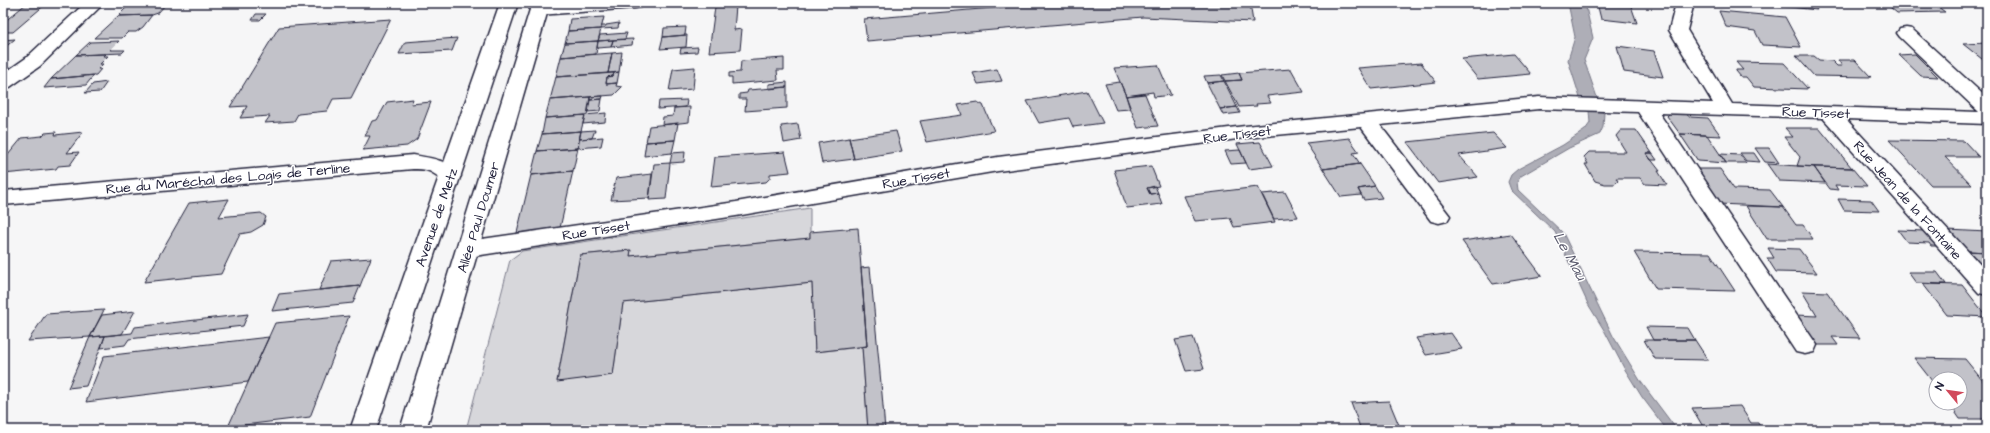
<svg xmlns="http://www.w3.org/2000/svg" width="1990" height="433" font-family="'Architects Daughter',sans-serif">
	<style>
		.green { fill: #d7d7db; stroke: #7c7c8b }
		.water { fill: #aeaeb7; stroke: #767685 }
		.building { fill: #c2c2c9; stroke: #22223b }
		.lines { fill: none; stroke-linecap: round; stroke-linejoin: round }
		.minor-casing { stroke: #22223b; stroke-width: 3 }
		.primary-casing { stroke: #22223b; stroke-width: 3 }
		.minor { fill: #fff; fill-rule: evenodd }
		.primary { fill: #fff; fill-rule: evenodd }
		.labels { text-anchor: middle; stroke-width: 3; stroke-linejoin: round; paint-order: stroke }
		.street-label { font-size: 14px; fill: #22223b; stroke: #fff }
		.water-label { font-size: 15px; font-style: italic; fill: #5a5a6d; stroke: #fff }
	</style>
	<rect width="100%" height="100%" fill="#f6f6f7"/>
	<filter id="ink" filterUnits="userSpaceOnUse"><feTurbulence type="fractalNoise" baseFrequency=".025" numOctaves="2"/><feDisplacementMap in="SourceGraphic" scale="8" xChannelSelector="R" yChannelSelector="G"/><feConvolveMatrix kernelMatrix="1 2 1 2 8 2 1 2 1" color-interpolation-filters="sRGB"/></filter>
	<g filter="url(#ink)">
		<path class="green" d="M810,208V238L630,256V250L580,255L557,381L613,375L623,303L812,283L815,352L862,347L868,430H466L510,260L522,251Z"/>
		<path class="water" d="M1568,3H1585L1593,38L1584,60L1599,103L1582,104L1568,60L1575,37Z
			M1589,111L1602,112L1604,113L1603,127L1600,134L1569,148L1521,176L1517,182L1518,190L1563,233L1613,336L1641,382L1677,430H1667L1642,397L1624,368L1604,330L1588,304L1555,232L1511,190L1508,182L1511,175L1518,169L1563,145L1585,130L1590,123Z"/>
		<path class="building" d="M27,3H47L13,32H3V23Z
			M131,3H165L163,4H166L158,13L152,15L118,16Z
			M1051,3H1250L1253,22L1143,17L867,41L864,19Z
			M1597,3H1630L1637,23L1601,19Z
			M1770,3H1813L1817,10L1771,5Z
			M1885,3H1933L1945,12L1897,13Z
			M736,6L734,30L742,29L740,50L709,52L715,7Z
			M1719,11L1785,17L1801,47L1762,45L1755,31L1726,27Z
			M256,14H266L260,20H252Z
			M152,15L143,27L136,32H128L122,38H94L118,16Z
			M604,17L601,29L568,31L570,19Z
			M391,19L351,98L333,99L327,111L298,114L294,121L265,123L270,116L240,118L247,106L230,107L279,27Z
			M619,23L618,28L601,29V26H606V25Z
			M686,27L685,35L663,37L664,28Z
			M601,29L598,41L565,43L568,31Z
			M627,33L625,39L598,41L600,35Z
			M687,35L686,47L660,49L663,37Z
			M457,38L452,51L399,54L405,42Z
			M15,39L3,49V40Z
			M633,39L632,45L611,47L613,40Z
			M613,40L611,47L597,48L598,41Z
			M119,41L110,50H125L122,53L76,55L90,42Z
			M598,41L596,54L561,57L565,43Z
			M1987,43V63L1963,44Z
			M1617,46L1654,51L1663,77L1624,72Z
			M698,47L697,52L680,53L681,48Z
			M622,52L619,72L608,73L612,53Z
			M612,53L608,73L556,77L561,57Z
			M106,54L104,56H108L100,64H103L98,69H101L96,75L51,79L76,55Z
			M1514,54L1531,74L1478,79L1462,59Z
			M1915,54L1938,77L1921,76L1899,55Z
			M1796,56H1814L1819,60L1832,61L1837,66H1842L1838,60H1855L1871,77L1814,76Z
			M784,58V70H777L778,80L732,84V77H729V73L740,72L741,61Z
			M1736,62L1784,63L1808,89L1754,87L1746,77H1741L1736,71V70H1743Z
			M1421,63L1436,82L1371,89L1358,68Z
			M1158,65L1171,95L1154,97L1153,92L1126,96L1114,68Z
			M695,67L693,89L669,91L673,69Z
			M997,69L1002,81L978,84L973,73Z
			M1291,69L1304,92L1267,96L1271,103L1256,104L1257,106L1239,107L1225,81L1242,80L1239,73Z
			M619,72L617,83L606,84L607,77L613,76L614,73Z
			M614,73L613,76L607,77L606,84L617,83L616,86L622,87L614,95L550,100L556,77Z
			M1239,73L1242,80L1225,81L1222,75Z
			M94,75L86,85L44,88L51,79Z
			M1221,75L1224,81L1207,83L1204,76Z
			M1224,81L1237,107L1220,109L1207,83Z
			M107,82L100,92L85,93L93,84Z
			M787,82V87L769,89V84Z
			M1120,82L1126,96L1130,109L1116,110L1105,84Z
			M787,87V108L745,111L746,99H739V94L747,93L748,90Z
			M1087,91L1103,123L1073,127L1069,118L1039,123L1027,101Z
			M1145,94L1158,126L1138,128L1126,96Z
			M603,96L602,99L590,100V97Z
			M590,97L587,115L545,118L550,100Z
			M413,99L411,104L431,102L417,139L407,146L363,150L370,136H365L372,121L377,120L387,102Z
			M602,99L600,111L588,112L590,100Z
			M687,100L686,107L658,109L659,101Z
			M977,102L983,105L994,131L927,142L920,121L962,115L958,105Z
			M690,107L689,122L662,125L663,117L673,116L674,108Z
			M1237,107L1240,113L1223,115L1220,109Z
			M606,113L605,122L583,124L585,115Z
			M1670,113H1686L1689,117L1708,118L1721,136L1680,134L1667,116Z
			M585,115L581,131L542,134L545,118Z
			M678,123L675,140L646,142L649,126Z
			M798,124L801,140L784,143L781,126Z
			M1785,128H1819L1852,168L1797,166L1800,157L1784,137H1793Z
			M595,130L592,138L579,139L581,131Z
			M1621,130H1636L1652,153H1646L1660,171H1658L1667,185L1645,184L1640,178H1616L1618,181L1615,184H1605L1595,181L1585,164H1588L1584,157L1589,152H1626L1616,136Z
			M581,131L578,148L537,151L542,134Z
			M896,131L902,151L854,159L849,138Z
			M56,132L55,135L83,132L67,153L79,152L70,165L58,166L56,169L3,174V161L22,138L42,136L45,133Z
			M1493,133L1507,148L1459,155L1478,177L1438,183L1407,142Z
			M1680,134L1707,135L1726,163L1698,161Z
			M603,137L601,146L578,148L579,139Z
			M849,138L854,159L822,163L818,143Z
			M1349,138L1359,152L1353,153L1360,164L1323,169L1306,143Z
			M675,140L672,153L644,156L646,142Z
			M1889,140L1964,141L1979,157H1945L1972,185H1931Z
			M1260,142L1273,166L1249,169L1237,144Z
			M578,148L573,171L531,175L537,151Z
			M1755,148H1769L1779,163L1765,162Z
			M1240,150L1246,163L1231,164L1225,151Z
			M685,152L684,162L670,163L672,153Z
			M785,152L790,172L770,174V178L766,182L711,187L715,157Z
			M1646,153H1652L1657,160H1651Z
			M1740,153H1754L1760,162L1746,161Z
			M1720,154L1740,155L1746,163H1726Z
			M670,163L666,199L649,200L654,164Z
			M1360,164L1375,186L1358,189L1361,195L1341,197L1323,169Z
			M1767,164L1814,167L1825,183L1779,181Z
			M1151,166L1159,186L1147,188L1150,194L1158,193L1162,204L1127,208L1114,170Z
			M1814,167L1852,168L1867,186L1835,185L1838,190L1830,189Z
			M1694,169H1720L1734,189L1770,190L1783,207L1719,204Z
			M573,171L560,228L517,233L531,175Z
			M652,174L649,198L611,200L616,178Z
			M1155,186L1158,193L1150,194L1147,188Z
			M1375,186L1382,198L1364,200L1358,189Z
			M1258,187L1275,222L1234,227L1230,218L1195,221L1184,196Z
			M1285,192L1298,217L1274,219L1262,194Z
			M229,199L219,217L261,213L266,217L263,225L251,232L240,234L221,274L144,282L189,203Z
			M1838,199L1871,200L1879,211L1844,210Z
			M1746,206L1783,207L1796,225H1803L1813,239H1767Z
			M858,228L867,346L815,352L812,283L623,303L613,375L557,382L580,255L631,250L630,256L810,238V232Z
			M1898,230L1924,231L1938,246H1931L1929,243L1907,242Z
			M1948,230L1987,232V252L1968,251Z
			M1511,234L1542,276L1493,284L1462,241Z
			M1768,248L1799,249L1817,273L1776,272L1767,258H1774Z
			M1968,251L1987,252V271H1986Z
			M1634,252L1710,253L1735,291L1656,289Z
			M371,258L360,286L319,290L331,261Z
			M870,267L882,394L885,430H868L862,347L867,346L861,268Z
			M1908,272H1937L1946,284L1916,283Z
			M1923,284L1962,285L1987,317L1947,315Z
			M360,286L353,303L272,311L279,294Z
			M1802,291L1827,292L1860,338L1832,337L1838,345H1816L1796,315L1817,316Z
			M104,310L90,337L28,341L46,314Z
			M135,311L122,334L90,337L102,315Z
			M248,314L243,326L129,339L125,345L101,348L105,336L132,333L135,327Z
			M349,316L310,417L228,427L275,323Z
			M1646,327L1688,328L1695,340H1653Z
			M1451,333L1462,349L1426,355L1416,338Z
			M105,336L86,386L68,388L90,337Z
			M269,337L248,382L86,402L104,356Z
			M1193,337L1204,369L1186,371L1175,340Z
			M1644,340H1695L1708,360L1655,359Z
			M1914,358L1965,359L1987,386V419H1960L1949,403H1960V379H1936V386Z
			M1389,401L1401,430H1361L1351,403Z
			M1740,406L1751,423H1758L1762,430H1705L1692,408Z"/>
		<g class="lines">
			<defs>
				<path id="minor" d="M85,3H104L40,66L10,87L3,89V74L26,58Z
					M563,3H644L641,7L635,8L539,15L533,14L530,10L533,6Z
					M1676,3H1694L1687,30L1732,104L1979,112L1900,37L1897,33L1900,29L1906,28L1912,29L1987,98V124L1846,119L1987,272V295L1979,293L1823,118L1659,113L1817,345L1814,352L1805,354L1796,352L1638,112L1539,109L1380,125L1450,216L1447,221L1439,223L1431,221L1361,127L1245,138L998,171L736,216L468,257L460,255L457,249L460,243L468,241L736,202L998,157L1245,126L1539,97L1713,103L1669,30Z
					M413,155C431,158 450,160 461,176L457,181C444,184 440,176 429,171C424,169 418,169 413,169L3,205V191Z"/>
				<path id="primary" d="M500,3H518L376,430H350Z
					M532,3H550L426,430H400Z"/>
			</defs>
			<use href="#minor" class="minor-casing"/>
			<use href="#primary" class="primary-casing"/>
			<use href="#minor" class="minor"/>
			<use href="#primary" class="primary"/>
		</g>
	</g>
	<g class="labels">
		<g class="street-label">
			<text transform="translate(1816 112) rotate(2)" y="5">Rue Tisset</text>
			<text transform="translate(1237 134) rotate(-7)" y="5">Rue Tisset</text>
			<text transform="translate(228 178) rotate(-5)" y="5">Rue du Maréchal des Logis de Terline</text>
			<text transform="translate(916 178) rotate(-10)" y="5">Rue Tisset</text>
			<text transform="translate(1908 200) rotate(48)" y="5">Rue Jean de la Fontaine</text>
			<text transform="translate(436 217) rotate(-71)" y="5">Avenue de Metz</text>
			<text transform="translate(478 217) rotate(-73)" y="5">Allée Paul Doumer</text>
			<text transform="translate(596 230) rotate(-9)" y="5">Rue Tisset</text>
		</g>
		<g class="water-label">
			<text transform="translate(1570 256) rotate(61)" y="5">Le Mau</text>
		</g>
	</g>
	<rect width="1990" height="433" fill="none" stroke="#fff" stroke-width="16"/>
	<rect x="8" y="8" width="1974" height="417" fill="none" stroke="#22223b" stroke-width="1.5" filter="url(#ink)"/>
	<g transform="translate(1948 391) rotate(299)"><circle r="19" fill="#ffffff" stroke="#a7a7b1"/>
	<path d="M0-3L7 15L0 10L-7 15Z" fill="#d1495b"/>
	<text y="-6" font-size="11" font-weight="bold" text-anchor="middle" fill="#22223b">N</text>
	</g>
</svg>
